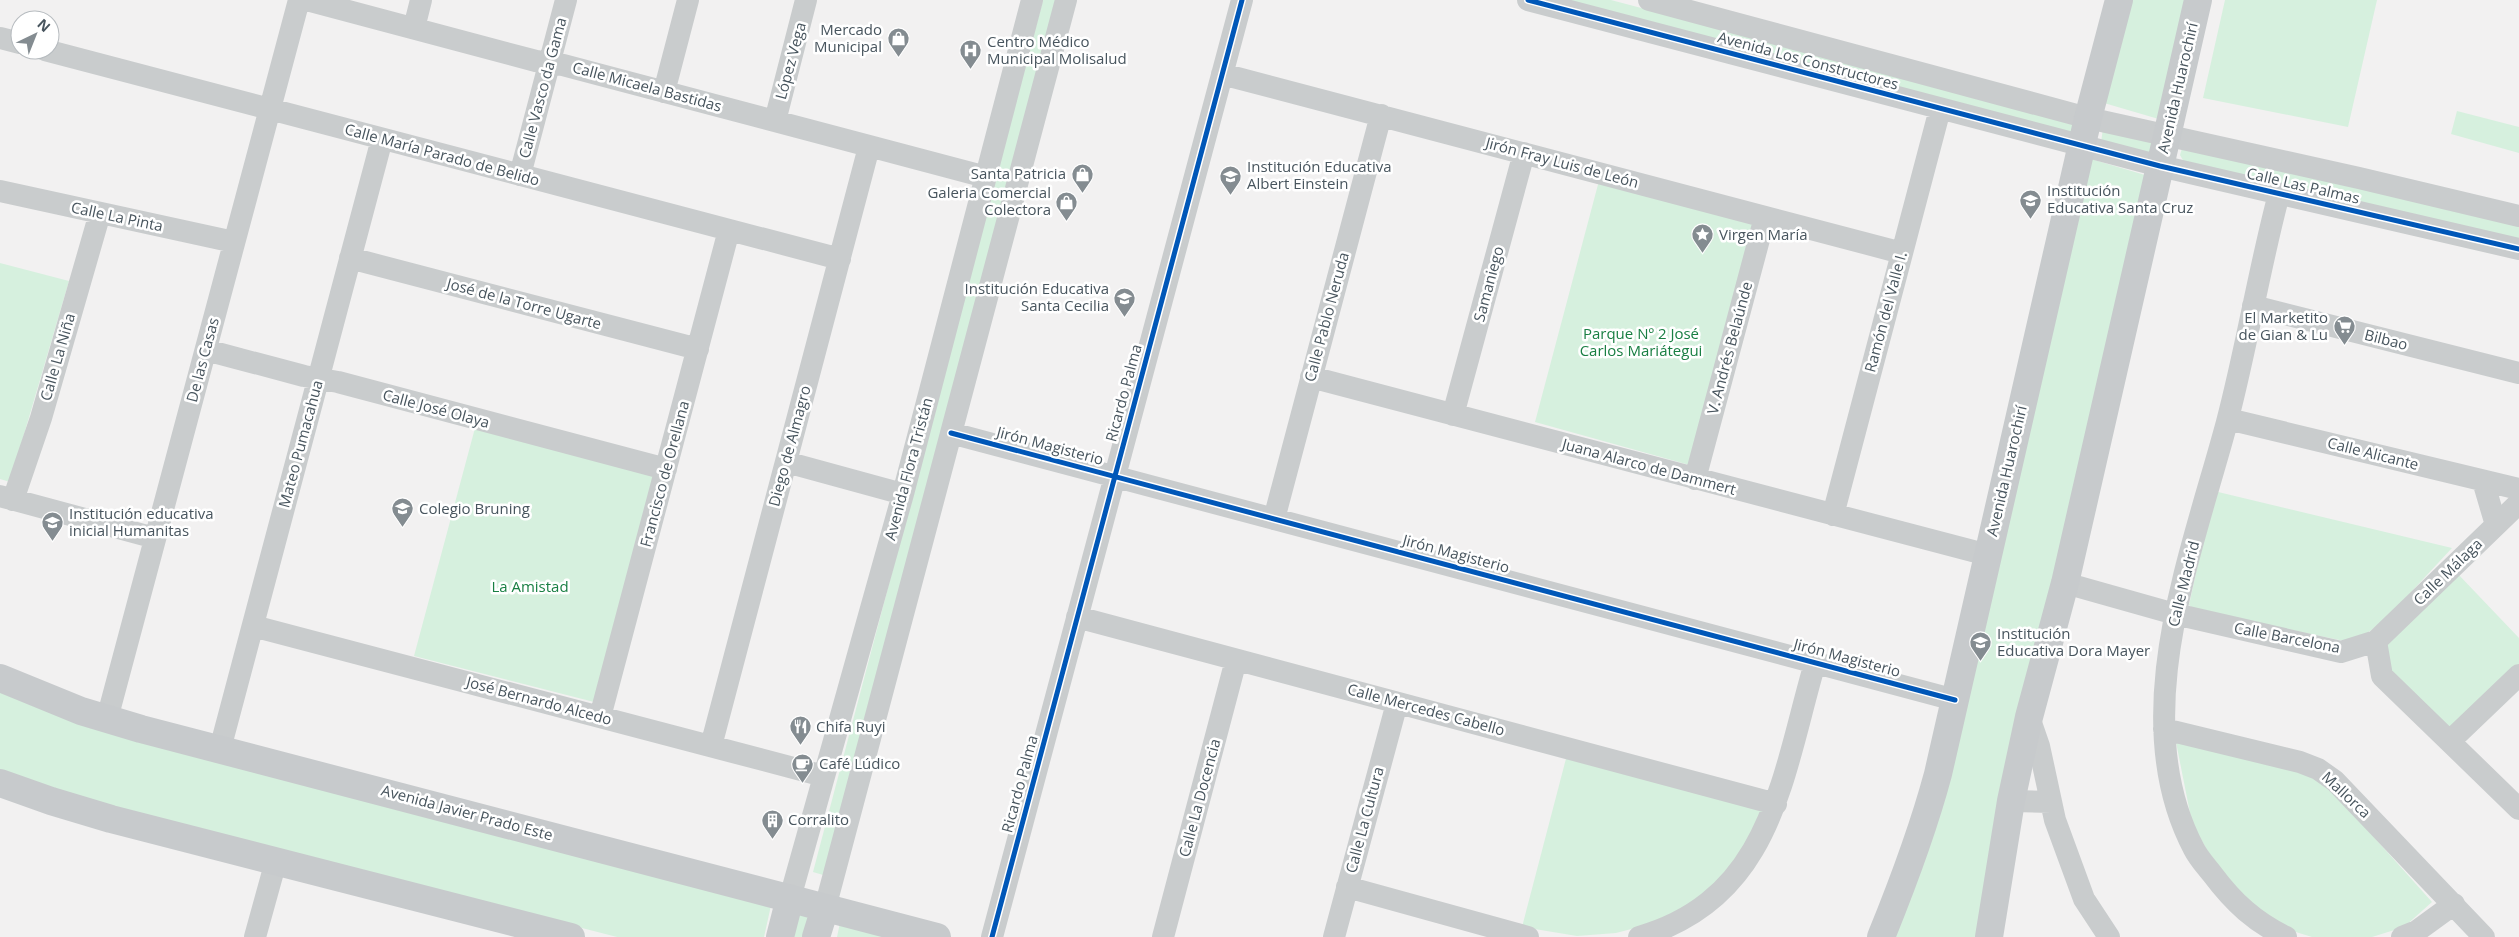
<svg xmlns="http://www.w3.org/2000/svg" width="2519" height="937" font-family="'Open Sans',sans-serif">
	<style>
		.green { fill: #d6f0de }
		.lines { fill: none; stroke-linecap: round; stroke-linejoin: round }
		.minor { stroke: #c9cccd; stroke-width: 22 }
		.major { stroke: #c7cacc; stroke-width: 28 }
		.cycleway-casing { stroke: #fff; stroke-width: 8 }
		.cycleway { stroke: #0057b8; stroke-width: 5 }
		.labels { text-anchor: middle; stroke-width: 5; stroke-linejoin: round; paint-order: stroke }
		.poi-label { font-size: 15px; fill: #48555e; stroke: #fff; text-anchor: start }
		.street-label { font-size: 15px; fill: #48555e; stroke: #fff }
		.park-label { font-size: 15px; fill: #197f43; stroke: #fff }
	</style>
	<rect width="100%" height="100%" fill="#f2f1f1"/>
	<path class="green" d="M1043,0H1064L830,877L813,872Z
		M1560,0H1611L2076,123V135Z
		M2128,0H2190L2162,120L2104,103Z
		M2225,0H2377L2348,127L2203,98Z
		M2457,111L2519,127V153L2451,134Z
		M2103,128L2162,141L2158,154L2101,143Z
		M2183,145L2519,223V241L2184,162L2180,155Z
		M2091,159L2145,175L1984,937H1892Z
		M1600,177L1758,220L1693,466L1535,422Z
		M0,263L69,281L10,482L0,479Z
		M475,428L654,476L598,703L414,656Z
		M2214,491L2452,548L2386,619L2354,643L2195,610L2189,605Z
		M2457,573L2519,638V665L2452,726H2442L2387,674L2385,645Z
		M0,687L772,901L764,937H617L119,809L0,771Z
		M2175,737L2321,778L2432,902L2404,927L2372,937H2312L2283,928L2253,909L2217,868L2192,823Z
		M1568,751L1766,805L1753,837L1703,900L1658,922L1616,933L1577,936L1522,927Z
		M804,901L812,937H787Z
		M841,918L910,937H837Z"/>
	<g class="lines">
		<path class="minor" d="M307,0L536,61L563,65L986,177
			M1528,0L2160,166L2519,249
			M1649,0L2088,118L2359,178L2519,216
			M414,28L421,0
			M0,38L20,43
			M45,50L840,259
			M1222,74L1902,253
			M664,92L688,0
			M775,121L806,0
			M520,175L566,0
			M0,191L234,242
			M2279,194C2259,269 2247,346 2227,422C2192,553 2125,719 2194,849C2199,859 2207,867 2213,875C2234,903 2255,922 2286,937
			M350,258L698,349
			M2253,306L2519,373
			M206,350L304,376L338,382L666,469
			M1311,377L1988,555
			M1453,415L1524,153
			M2228,419L2519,489
			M951,433L1955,700
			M786,462L903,494
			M1695,479L1765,217
			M2483,481L2496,525
			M0,496L155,538
			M13,500L41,418L100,213
			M1833,515L1940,109
			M1274,519L1381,115
			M2065,583L2175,614L2341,652L2376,641L2519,503
			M1077,617L1776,804
			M253,626L824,776
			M2376,641L2382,676L2519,809
			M600,717L729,230
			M2029,717L2039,746L2055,820L2084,899L2109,937
			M107,719L299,0
			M2164,729L2300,762L2318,769L2335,781L2484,937
			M2450,741L2519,675
			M711,746L869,147
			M220,749L382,139
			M2011,801L2051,802
			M1347,887L1528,937
			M790,898L903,494L1032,0
			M825,908L1066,0
			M255,937L276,861
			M992,937L1242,0
			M1163,937L1236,660
			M1334,937L1397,703
			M1639,937C1772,899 1782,776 1815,663
			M2402,937L2417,931L2454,904"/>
		<path class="major" d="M0,678L81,711L141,729L937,937
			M0,783L51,801L111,819L571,937
			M780,937L790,898
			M816,937L825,908
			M1881,937C1903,883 1923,830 1938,774L2088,118L2119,0
			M1989,937L2011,801L2029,717L2065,583L2198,0"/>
		<defs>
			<path id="cycleway" d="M1528,0L2160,166L2519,249
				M951,433L1955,700
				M992,937L1242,0"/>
		</defs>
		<use href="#cycleway" class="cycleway-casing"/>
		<use href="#cycleway" class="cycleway"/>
	</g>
	<defs>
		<symbol id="shop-pin" viewBox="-11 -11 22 30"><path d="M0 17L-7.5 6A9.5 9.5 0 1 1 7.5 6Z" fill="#848c91" stroke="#fff"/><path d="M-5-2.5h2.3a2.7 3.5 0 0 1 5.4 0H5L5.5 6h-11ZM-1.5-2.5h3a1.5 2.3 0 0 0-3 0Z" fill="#fff"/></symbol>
		<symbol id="hospital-pin" viewBox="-11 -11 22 30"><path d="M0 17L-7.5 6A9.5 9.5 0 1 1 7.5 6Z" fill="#848c91" stroke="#fff"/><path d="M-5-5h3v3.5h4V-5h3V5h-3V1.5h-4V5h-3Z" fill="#fff"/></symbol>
		<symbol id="school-pin" viewBox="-11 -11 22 30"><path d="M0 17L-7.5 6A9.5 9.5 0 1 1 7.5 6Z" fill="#848c91" stroke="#fff"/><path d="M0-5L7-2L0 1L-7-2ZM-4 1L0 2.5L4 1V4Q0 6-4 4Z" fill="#fff"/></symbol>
		<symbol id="sight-pin" viewBox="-11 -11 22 30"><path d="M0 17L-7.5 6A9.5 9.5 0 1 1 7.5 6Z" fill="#848c91" stroke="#fff"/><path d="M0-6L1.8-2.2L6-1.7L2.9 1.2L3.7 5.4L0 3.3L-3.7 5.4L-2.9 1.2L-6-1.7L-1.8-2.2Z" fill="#fff"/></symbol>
		<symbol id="supermarket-pin" viewBox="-11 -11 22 30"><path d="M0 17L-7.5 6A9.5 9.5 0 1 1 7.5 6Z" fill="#848c91" stroke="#fff"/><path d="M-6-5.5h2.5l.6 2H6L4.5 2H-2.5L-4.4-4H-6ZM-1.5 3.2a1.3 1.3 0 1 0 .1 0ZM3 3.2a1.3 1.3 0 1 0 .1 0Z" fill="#fff"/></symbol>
		<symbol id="restaurant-pin" viewBox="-11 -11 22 30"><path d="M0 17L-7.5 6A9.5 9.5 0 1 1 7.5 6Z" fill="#848c91" stroke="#fff"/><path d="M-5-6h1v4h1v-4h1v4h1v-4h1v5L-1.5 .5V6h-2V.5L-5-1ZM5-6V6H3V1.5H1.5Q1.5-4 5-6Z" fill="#fff"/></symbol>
		<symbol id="cafe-pin" viewBox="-11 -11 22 30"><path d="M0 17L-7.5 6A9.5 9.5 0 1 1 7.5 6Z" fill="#848c91" stroke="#fff"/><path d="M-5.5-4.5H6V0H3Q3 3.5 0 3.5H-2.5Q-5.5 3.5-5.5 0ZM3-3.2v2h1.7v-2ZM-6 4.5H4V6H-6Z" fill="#fff"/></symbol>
		<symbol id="building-pin" viewBox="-11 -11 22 30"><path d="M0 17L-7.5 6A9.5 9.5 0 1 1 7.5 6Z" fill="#848c91" stroke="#fff"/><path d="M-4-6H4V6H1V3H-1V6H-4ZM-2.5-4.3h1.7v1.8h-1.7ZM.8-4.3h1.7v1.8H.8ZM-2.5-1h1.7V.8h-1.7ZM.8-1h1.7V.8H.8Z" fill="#fff"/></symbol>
	</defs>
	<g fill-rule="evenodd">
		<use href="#shop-pin" x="886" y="26" width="25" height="34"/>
		<use href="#hospital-pin" x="958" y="38" width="25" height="34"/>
		<use href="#shop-pin" x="1070" y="162" width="25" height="34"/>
		<use href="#school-pin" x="1218" y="164" width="25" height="34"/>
		<use href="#school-pin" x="2018" y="188" width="25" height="34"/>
		<use href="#shop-pin" x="1054" y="190" width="25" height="34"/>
		<use href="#sight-pin" x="1690" y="222" width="25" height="34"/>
		<use href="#school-pin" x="1112" y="286" width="25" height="34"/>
		<use href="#supermarket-pin" x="2332" y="314" width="25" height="34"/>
		<use href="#school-pin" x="390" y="496" width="25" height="34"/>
		<use href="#school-pin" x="40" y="510" width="25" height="34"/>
		<use href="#school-pin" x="1968" y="630" width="25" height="34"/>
		<use href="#restaurant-pin" x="788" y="714" width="25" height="34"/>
		<use href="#cafe-pin" x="790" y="752" width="25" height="34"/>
		<use href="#building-pin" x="760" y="808" width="25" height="34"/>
	</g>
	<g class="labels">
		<g class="poi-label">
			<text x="882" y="35" text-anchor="end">Mercado<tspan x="882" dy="17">Municipal</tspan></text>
			<text x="987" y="47">Centro Médico<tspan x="987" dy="17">Municipal Molisalud</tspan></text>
			<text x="1247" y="172">Institución Educativa<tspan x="1247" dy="17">Albert Einstein</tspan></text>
			<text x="1066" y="179" text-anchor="end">Santa Patricia</text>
			<text x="2047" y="196">Institución<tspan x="2047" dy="17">Educativa Santa Cruz</tspan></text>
			<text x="1051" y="198" text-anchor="end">Galeria Comercial<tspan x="1051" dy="17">Colectora</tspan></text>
			<text x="1719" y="240">Virgen María</text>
			<text x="1109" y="294" text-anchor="end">Institución Educativa<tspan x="1109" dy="17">Santa Cecilia</tspan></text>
			<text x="2328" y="323" text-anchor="end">El Marketito<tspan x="2328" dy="17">de Gian &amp; Lu</tspan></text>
			<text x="419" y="514">Colegio Bruning</text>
			<text x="69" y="519">Institución educativa<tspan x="69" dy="17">inicial Humanitas</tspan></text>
			<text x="1997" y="639">Institución<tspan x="1997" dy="17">Educativa Dora Mayer</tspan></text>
			<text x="816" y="732">Chifa Ruyi</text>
			<text x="819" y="769">Café Lúdico</text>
			<text x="788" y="825">Corralito</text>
		</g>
		<g class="street-label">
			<text transform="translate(791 61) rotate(-75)" y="5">López Vega</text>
			<text transform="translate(1808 61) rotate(15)" y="5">Avenida Los Constructores</text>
			<text transform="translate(647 87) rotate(15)" y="5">Calle Micaela Bastidas</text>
			<text transform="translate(543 88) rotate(-75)" y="5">Calle Vasco da Gama</text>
			<text transform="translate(2178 88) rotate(-77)" y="5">Avenida Huarochirí</text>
			<text transform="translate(442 155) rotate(15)" y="5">Calle María Parado de Belido</text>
			<text transform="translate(1562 163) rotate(15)" y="5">Jirón Fray Luis de León</text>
			<text transform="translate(2303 186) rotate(13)" y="5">Calle Las Palmas</text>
			<text transform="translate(117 217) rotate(12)" y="5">Calle La Pinta</text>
			<text transform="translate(1489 284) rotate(-75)" y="5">Samaniego</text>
			<text transform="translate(524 304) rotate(15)" y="5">José de la Torre Ugarte</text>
			<text transform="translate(1886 312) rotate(-75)" y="5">Ramón del Valle I.</text>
			<text transform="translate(1327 317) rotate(-75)" y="5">Calle Pablo Neruda</text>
			<text transform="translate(2386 340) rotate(14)" y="5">Bilbao</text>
			<text transform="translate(1730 348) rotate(-75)" y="5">V. Andrés Belaúnde</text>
			<text transform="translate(58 357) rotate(-74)" y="5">Calle La Niña</text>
			<text transform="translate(203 360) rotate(-75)" y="5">De las Casas</text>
			<text transform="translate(1124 393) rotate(-75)" y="5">Ricardo Palma</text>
			<text transform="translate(436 409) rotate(15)" y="5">Calle José Olaya</text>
			<text transform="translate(301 444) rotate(-75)" y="5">Mateo Pumacahua</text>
			<text transform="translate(790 446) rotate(-75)" y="5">Diego de Almagro</text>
			<text transform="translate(1050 446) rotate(15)" y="5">Jirón Magisterio</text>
			<text transform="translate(2373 454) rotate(14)" y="5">Calle Alicante</text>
			<text transform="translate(1649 467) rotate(15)" y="5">Juana Alarco de Dammert</text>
			<text transform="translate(909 469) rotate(-75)" y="5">Avenida Flora Tristán</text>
			<text transform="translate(2007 471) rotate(-77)" y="5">Avenida Huarochirí</text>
			<text transform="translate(665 474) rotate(-75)" y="5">Francisco de Orellana</text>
			<text transform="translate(1456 554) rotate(15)" y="5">Jirón Magisterio</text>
			<text transform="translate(2448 572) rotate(-44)" y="5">Calle Málaga</text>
			<text transform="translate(2184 584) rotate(-76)" y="5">Calle Madrid</text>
			<text transform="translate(2287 638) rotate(11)" y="5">Calle Barcelona</text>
			<text transform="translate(1847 658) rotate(15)" y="5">Jirón Magisterio</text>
			<text transform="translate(539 701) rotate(15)" y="5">José Bernardo Alcedo</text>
			<text transform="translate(1426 710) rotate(15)" y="5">Calle Mercedes Cabello</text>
			<text transform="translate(1020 784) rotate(-75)" y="5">Ricardo Palma</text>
			<text transform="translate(2346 795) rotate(43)" y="5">Mallorca</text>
			<text transform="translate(1200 798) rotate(-75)" y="5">Calle La Docencia</text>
			<text transform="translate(467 813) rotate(15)" y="5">Avenida Javier Prado Este</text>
			<text transform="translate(1365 820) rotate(-75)" y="5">Calle La Cultura</text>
		</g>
		<g class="park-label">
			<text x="1641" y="339">Parque Nº 2 José<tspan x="1641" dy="17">Carlos Mariátegui</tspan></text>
			<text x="530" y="592">La Amistad</text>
		</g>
	</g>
	<g transform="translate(35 35) rotate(43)"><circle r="24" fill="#ffffff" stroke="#b6bbbf"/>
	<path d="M0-4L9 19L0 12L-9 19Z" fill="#848c91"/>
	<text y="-8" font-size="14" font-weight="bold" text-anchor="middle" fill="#48555e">N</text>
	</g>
</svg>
